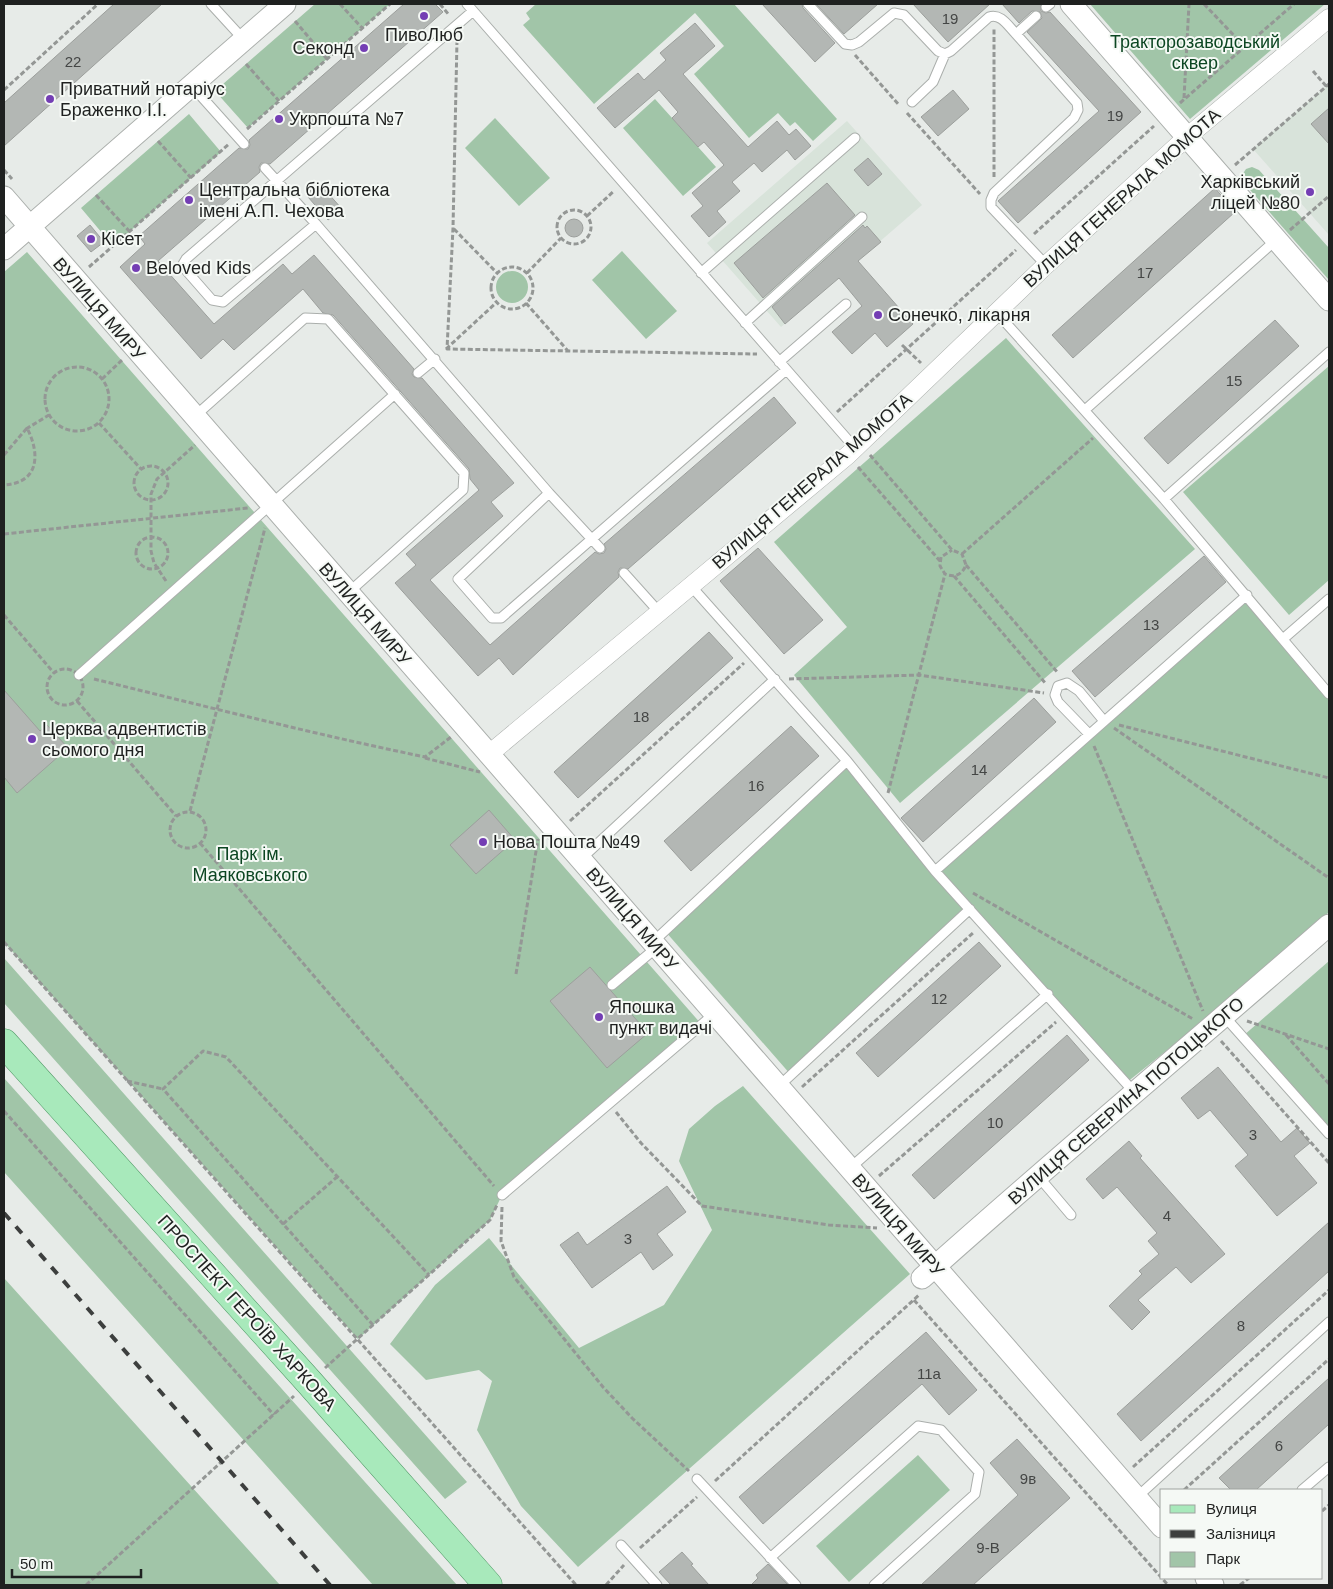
<svg xmlns="http://www.w3.org/2000/svg" width="1333" height="1589" font-family="Helvetica,sans-serif">
	<style>
		.built { fill: #d8e3da }
		.green { fill: #a1c5a8 }
		.building { fill: #b3b7b4; stroke: #9c9f9c }
		.lines { fill: none; stroke-linecap: round; stroke-linejoin: round }
		.service-casing { stroke: #abafac; stroke-width: 11 }
		.minor-casing { stroke: #abafac; stroke-width: 19 }
		.tertiary-casing { stroke: #abafac; stroke-width: 23 }
		.primary-casing { stroke: #529967; stroke-width: 29 }
		.path { stroke: #949795; stroke-width: 3; stroke-dasharray: 5 2.5; stroke-linecap: butt }
		.service { stroke: #fff; stroke-width: 9 }
		.minor { stroke: #fff; stroke-width: 18 }
		.tertiary { stroke: #fff; stroke-width: 21 }
		.primary { stroke: #a8e9bb; stroke-width: 28 }
		.rail { stroke: #3d3f3e; stroke-width: 4; stroke-dasharray: 9 9; stroke-linecap: butt }
		.poi-dot { fill: #743eb4; stroke: #f5f9f5; stroke-width: 2 }
		.labels { text-anchor: middle; stroke-width: 4; stroke-linejoin: round; paint-order: stroke }
		.number-label { font-size: 15px; fill: #444645 }
		.poi-label { font-size: 18px; fill: #1f2120; stroke: #f5f9f5; text-anchor: start }
		.park-label { font-size: 18px; fill: #0c4622; stroke: #f5f9f5 }
		.street-label { font-size: 18px; fill: #1f2120; stroke: #f5f9f5 }
	</style>
	<rect width="100%" height="100%" fill="#e7ebe8"/>
	<path class="built" d="M1329,84V235L1253,149Z
		M847,121L922,205L781,327L707,243Z"/>
	<path class="green" d="M315,4H390L248,128L215,91Z
		M536,4H734L837,119L813,141L795,122L790,126L778,113L749,138L694,74L724,46L695,13L594,104L523,25L530,19L526,13Z
		M1090,4H1325L1190,119Z
		M655,99L716,167L683,196L623,128Z
		M189,114L221,152L113,246L81,208Z
		M495,118L550,178L519,206L465,148Z
		M1252,167L1259,170L1329,248V280L1244,183L1242,175L1246,169Z
		M622,251L677,311L646,339L592,280Z
		M27,252L702,1025L502,1195L490,1220L358,1339L4,942V272Z
		M496 287a16 16 0 1 1 32 0a16 16 0 1 1-32 0Z
		M1006,338L1195,549L900,803L794,675L847,627L774,542Z
		M1329,366V580L1289,615L1183,492Z
		M1247,595L1329,693V912L1201,1023L1126,1083L970,910L791,1075L665,931L847,761L935,871Z
		M4,958L467,1482L445,1499L4,1003Z
		M1329,961V1134L1243,1036Z
		M4,1078L457,1585H373L4,1172Z
		M743,1086L910,1274L578,1567L521,1506L477,1430L492,1381L479,1370L426,1380L390,1344L435,1285L489,1238L579,1348L664,1305L712,1230L679,1161L689,1129L715,1106Z
		M4,1278L280,1585H4Z
		M918,1455L950,1490L849,1582L816,1546Z"/>
	<path class="building" d="M114,4H162L4,146V103Z
		M404,4H435L443,12L270,164L261,163L259,167L260,172L158,261L214,324L283,264L292,274L314,255L414,369L412,374L414,377L422,378L514,483L491,502L503,516L430,580L490,645L595,552L599,554L604,553L606,549L604,544L774,397L796,423L628,569L620,568L618,572L619,577L513,675L499,658L478,676L395,583L416,565L406,554L479,490L470,479L469,469L333,315L323,313L303,289L234,350L223,339L201,359L120,267L145,244L139,236L239,148L248,149L250,145L249,140Z
		M762,4H802L803,8L835,43L815,62Z
		M816,4H878L844,34Z
		M913,4H990L948,42Z
		M1002,4H1041V11L1046,13L1050,12L1141,112L1018,223L998,201L1099,111L1027,32L1042,18L1040,12L1032,11L1019,23Z
		M695,23L715,46L683,74L748,147L777,121L789,135L796,129L811,146L795,160L787,150L762,172L754,163L732,182L740,191L717,211L726,222L709,237L691,216L703,206L692,193L724,165L704,142L698,147L672,118L678,112L659,90L615,128L597,108L638,73L644,80L666,60L660,53Z
		M953,90L969,109L938,136L921,117Z
		M1329,108V144L1311,124Z
		M868,158L882,174L868,186L854,170Z
		M319,183L342,209L328,220L308,197L311,194L309,192Z
		M827,183L855,215L763,298L734,263Z
		M1215,188L1235,212L1073,358L1052,335Z
		M565 228a9 9 0 1 1 18 0a9 9 0 1 1-18 0Z
		M90,225L104,242L91,252L77,236Z
		M863,225L865,228L867,226L881,242L858,261L913,324L887,347L875,333L852,354L832,332L862,306L839,278L785,324L772,307Z
		M1275,320L1299,346L1168,464L1144,438Z
		M758,548L823,620L784,654L720,581Z
		M1204,556L1226,582L1095,697L1072,671Z
		M709,632L733,658L578,798L554,772Z
		M4,690L40,731L47,725L68,748L17,793L4,777Z
		M1034,698L1056,722L923,842L901,818Z
		M791,726L819,756L691,871L664,841Z
		M489,810L515,840L476,874L450,845Z
		M979,942L1001,966L878,1077L856,1053Z
		M590,967L648,1033L607,1068L550,1001Z
		M1067,1035L1089,1060L934,1199L912,1175Z
		M1218,1067L1281,1142L1297,1128L1310,1143L1294,1156L1317,1183L1277,1216L1235,1166L1248,1155L1210,1110L1198,1119L1181,1098Z
		M1129,1141L1142,1156L1140,1158L1225,1254L1191,1283L1176,1267L1138,1300L1150,1312L1132,1330L1109,1306L1142,1274L1139,1271L1159,1254L1148,1241L1157,1233L1117,1187L1103,1199L1086,1179Z
		M667,1186L686,1212L657,1234L673,1255L653,1270L641,1252L592,1288L560,1245L578,1232L587,1245Z
		M1329,1222V1271L1141,1441L1117,1414Z
		M926,1332L977,1390L949,1415L922,1384L763,1524L739,1497Z
		M1329,1378V1424L1256,1490H1231L1219,1478Z
		M1017,1439L1070,1498L973,1585H921L1018,1495L990,1463Z
		M682,1552L693,1564L691,1565L709,1585H671L659,1572Z
		M768,1564L788,1585H751L758,1578L756,1575Z"/>
	<g class="lines">
		<defs>
			<path id="service" d="M211,4L244,40
				M467,4L855,448
				M808,4L845,44L852,45L859,42L894,13L904,15L938,51L945,54L951,51L989,17C1001,13 1008,26 1016,34L1036,16
				M1046,7L1050,4
				M473,11L186,259L183,264L184,268L212,300L223,302L316,224L549,493L458,579L492,618H501L786,370
				M1016,34L1077,103L1078,110L1074,118L994,193L991,200V207L1046,265
				M192,86L244,144
				M912,102L933,82L945,54
				M265,168L316,224
				M701,273L855,138
				M997,313L1164,499L1329,694
				M745,323L862,217
				M779,362L846,304
				M418,373L435,359
				M1086,409L1276,240
				M194,417L305,318L328,319L464,473L463,490L348,593
				M549,493L600,548
				M1164,499L1329,352
				M624,573L659,612
				M691,586L847,761L935,871L1134,1092
				M1283,639L1329,599
				M79,675L395,394
				M1089,734L1058,702L1055,695L1058,686L1067,683L1079,691L1104,721
				M581,859L775,679
				M935,871L1247,595
				M653,942L847,761
				M612,985L656,948
				M1225,1017L1329,1134
				M778,1087L970,909
				M849,1169L1048,994
				M1038,1176L1071,1215
				M502,1195L714,1014
				M697,1479L796,1585
				M1302,1490L1329,1467
				M1136,1498L1329,1322
				M621,1545L657,1585
				M770,1558L918,1426L941,1430L979,1472L975,1494L874,1585"/>
			<path id="minor" d="M488,755L848,455L1046,265L1187,137L1329,18"/>
			<path id="tertiary" d="M1071,4L1329,300
				M4,197L1162,1527
				M4,249L285,4
				M922,1278C1056,1158 1194,1043 1329,925
				M1206,1578L1213,1585"/>
			<path id="primary" d="M4,1043L309,1382L488,1585"/>
		</defs>
		<use href="#service" class="service-casing"/>
		<use href="#minor" class="minor-casing"/>
		<use href="#tertiary" class="tertiary-casing"/>
		<use href="#primary" class="primary-casing"/>
		<path class="path" d="M340,4L362,28
			M440,4L449,15
			M1204,4L1244,46
			M295,21L327,59
			M457,40L453,228L447,349L757,354
			M855,55L899,105
			M246,64L279,101
			M1313,71L1326,86
			M4,90L98,4
			M1184,98L1189,4
			M1180,103L1294,4
			M907,113L980,194
			M247,129L390,4
			M158,141L191,178
			M1235,165L1329,84
			M4,170L12,179
			M994,177V28
			M96,195L130,232
			M557 227a17 17 0 1 1 34 0a17 17 0 1 1-34 0Z
			M587,216L614,191
			M454,229L497,273
			M1290,230L1329,196
			M1034,234L1154,126
			M89,267L229,144
			M491 288a21 21 0 1 1 42 0a21 21 0 1 1-42 0Z
			M527,273L561,238
			M526,303L568,351
			M902,345L921,363
			M446,349L497,302
			M45 399a32 32 0 1 1 64 0a32 32 0 1 1-64 0Z
			M102,379L122,360
			M837,412L1016,250
			M99,423L141,469
			M26,429L49,415
			M4,455L27,428C40,453 40,483 4,485
			M870,455L952,550L962,554L966,565C962,575 955,578 945,574L940,566L941,557L952,550
			M134 483a17 17 0 1 1 34 0a17 17 0 1 1-34 0Z
			M858,467L940,561
			M4,534L248,508
			M136 553a16 16 0 1 1 32 0a16 16 0 1 1-32 0Z
			M962,554L1093,438
			M966,565L1058,673
			M954,576L1046,684
			M166,581L154,563L151,551V494L157,479L195,445
			M4,615L54,673
			M47 687a18 18 0 1 1 36 0a18 18 0 1 1-36 0Z
			M94,679C204,706 314,734 425,757L451,737
			M789,679L919,675L1044,693
			M77,701L176,816
			M1119,725L1329,778
			M1114,728L1329,878
			M1094,746L1203,1011
			M425,758L480,772
			M888,793L945,574
			M190,811L265,528
			M170 830a18 18 0 1 1 36 0a18 18 0 1 1-36 0Z
			M570,821L744,663
			M200,843L494,1186
			M973,893L1193,1019
			M4,942L576,1585
			M516,974L538,839
			M1247,1021L1329,1049
			M1286,1035L1329,1084
			M1221,1041L1329,1163
			M127,1081L163,1089
			M802,1087L974,932
			M4,1111L274,1415
			M616,1112L641,1143L702,1206L829,1225L877,1228
			M879,1176L1056,1022
			M502,1207L501,1241L514,1277L603,1387L632,1418L689,1471
			M283,1224L337,1177
			M914,1300L1168,1585
			M373,1325L163,1089L203,1051L226,1057L429,1275
			M325,1368L490,1220L497,1205
			M1133,1467L1329,1290
			M715,1481L919,1295
			M1184,1490L1329,1359
			M1322,1511L1329,1505
			M640,1548L697,1497
			M86,1585L294,1396
			M606,1585L624,1565
			M1240,1585L1249,1578"/>
		<use href="#service" class="service"/>
		<use href="#minor" class="minor"/>
		<use href="#tertiary" class="tertiary"/>
		<use href="#primary" class="primary"/>
		<path class="rail" d="M4,1213L330,1585"/>
	</g>
	<g class="poi-dot">
		<circle cx="424" cy="16" r="5"/>
		<circle cx="364" cy="48" r="5"/>
		<circle cx="50" cy="99" r="5"/>
		<circle cx="279" cy="119" r="5"/>
		<circle cx="1310" cy="192" r="5"/>
		<circle cx="189" cy="200" r="5"/>
		<circle cx="91" cy="239" r="5"/>
		<circle cx="136" cy="268" r="5"/>
		<circle cx="878" cy="315" r="5"/>
		<circle cx="32" cy="739" r="5"/>
		<circle cx="483" cy="842" r="5"/>
		<circle cx="599" cy="1017" r="5"/>
	</g>
	<g class="labels">
		<g class="number-label">
			<text x="950" y="24">19</text>
			<text x="73" y="67">22</text>
			<text x="1115" y="121">19</text>
			<text x="1145" y="278">17</text>
			<text x="1234" y="386">15</text>
			<text x="1151" y="630">13</text>
			<text x="641" y="722">18</text>
			<text x="979" y="775">14</text>
			<text x="756" y="791">16</text>
			<text x="939" y="1004">12</text>
			<text x="995" y="1128">10</text>
			<text x="1253" y="1140">3</text>
			<text x="1167" y="1221">4</text>
			<text x="628" y="1244">3</text>
			<text x="1241" y="1331">8</text>
			<text x="929" y="1379">11а</text>
			<text x="1279" y="1451">6</text>
			<text x="1028" y="1484">9в</text>
			<text x="988" y="1553">9-В</text>
		</g>
		<g class="poi-label">
			<text x="424" y="41" text-anchor="middle">ПивоЛюб</text>
			<text x="354" y="54" text-anchor="end">Секонд</text>
			<text x="60" y="95">Приватний нотаріус<tspan x="60" dy="21">Браженко І.І.</tspan></text>
			<text x="289" y="125">Укрпошта №7</text>
			<text x="1300" y="188" text-anchor="end">Харківський<tspan x="1300" dy="21">ліцей №80</tspan></text>
			<text x="199" y="196">Центральна бібліотека<tspan x="199" dy="21">імені А.П. Чехова</tspan></text>
			<text x="101" y="245">Кісет</text>
			<text x="146" y="274">Beloved Kids</text>
			<text x="888" y="321">Сонечко, лікарня</text>
			<text x="42" y="735">Церква адвентистів<tspan x="42" dy="21">сьомого дня</tspan></text>
			<text x="493" y="848">Нова Пошта №49</text>
			<text x="609" y="1013">Япошка<tspan x="609" dy="21">пункт видачі</tspan></text>
		</g>
		<g class="park-label">
			<text x="1195" y="48">Тракторозаводський<tspan x="1195" dy="21">сквер</tspan></text>
			<text x="250" y="860">Парк ім.<tspan x="250" dy="21">Маяковського</tspan></text>
		</g>
		<g class="street-label">
			<text transform="translate(1122 198) rotate(-42)" y="6">ВУЛИЦЯ ГЕНЕРАЛА МОМОТА</text>
			<text transform="translate(99 309) rotate(49)" y="6">ВУЛИЦЯ МИРУ</text>
			<text transform="translate(812 481) rotate(-41)" y="6">ВУЛИЦЯ ГЕНЕРАЛА МОМОТА</text>
			<text transform="translate(365 614) rotate(49)" y="6">ВУЛИЦЯ МИРУ</text>
			<text transform="translate(632 919) rotate(49)" y="6">ВУЛИЦЯ МИРУ</text>
			<text transform="translate(1126 1101) rotate(-41)" y="6">ВУЛИЦЯ СЕВЕРИНА ПОТОЦЬКОГО</text>
			<text transform="translate(898 1225) rotate(49)" y="6">ВУЛИЦЯ МИРУ</text>
			<text transform="translate(247 1313) rotate(48)" y="6">ПРОСПЕКТ ГЕРОЇВ ХАРКОВА</text>
		</g>
	</g>
	<rect width="1333" height="1589" fill="none" stroke="#1f2120" stroke-width="10"/>
	<rect x="1160" y="1489" width="162" height="90" fill="#f5f9f5" stroke="#9fa3a0"/>
	<rect x="1170" y="1505" width="25" height="8" fill="#a8e9bb" stroke="#9fa3a0"/>
	<text x="1206" y="1514" font-size="15" fill="#1f2120">Вулиця</text>
	<rect x="1170" y="1530" width="25" height="8" fill="#3d3f3e" stroke="#9fa3a0"/>
	<text x="1206" y="1539" font-size="15" fill="#1f2120">Залізниця</text>
	<rect x="1170" y="1552" width="25" height="15" fill="#a1c5a8" stroke="#9fa3a0"/>
	<text x="1206" y="1564" font-size="15" fill="#1f2120">Парк</text>
	<path d="M12 1569v8h129v-8" fill="none" stroke="#1f2120" stroke-width="2.5"/>
	<text x="20" y="1569" font-size="15" fill="#1f2120" stroke="#f5f9f5" stroke-width="4" paint-order="stroke">50 m</text>
</svg>
